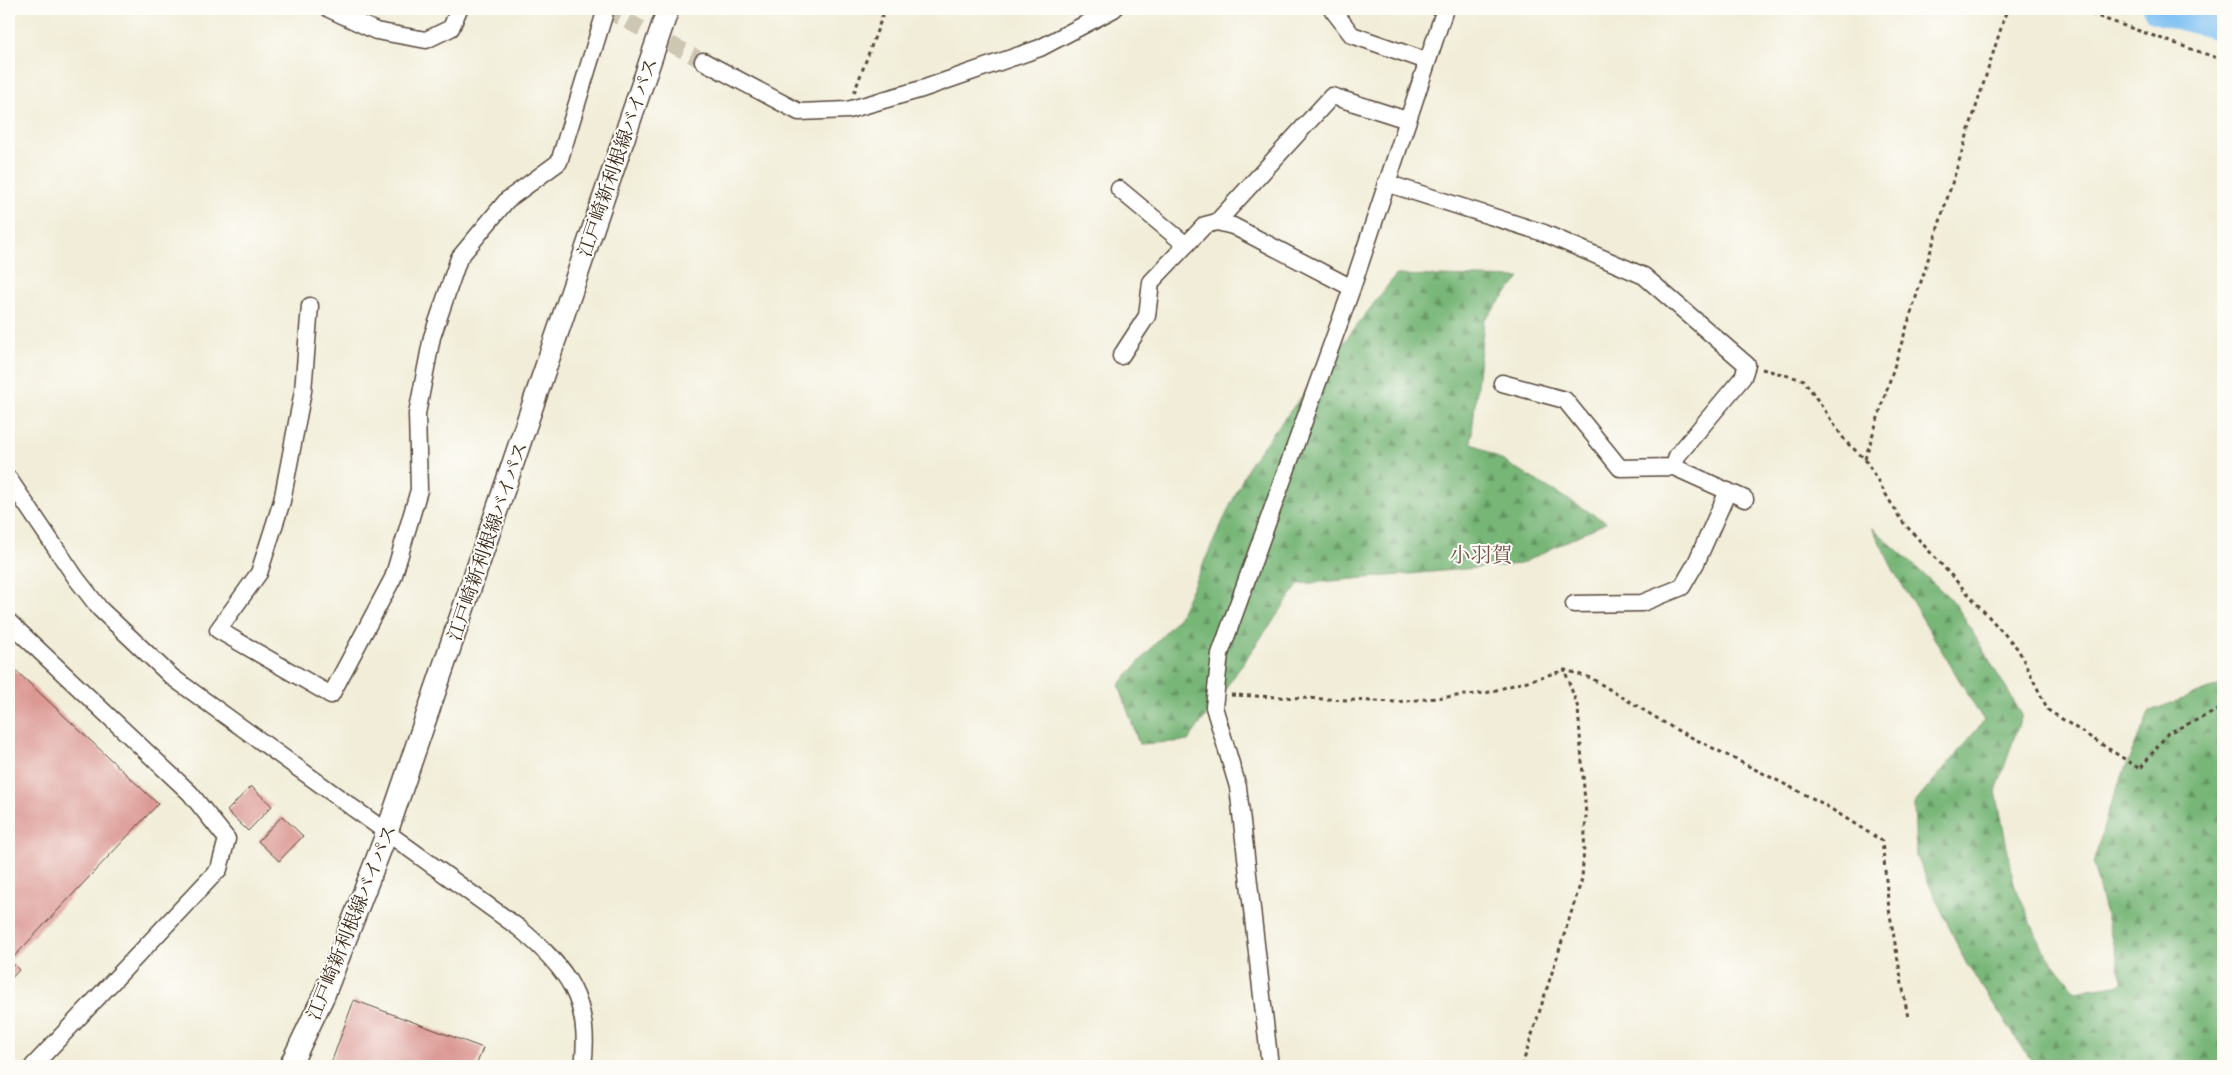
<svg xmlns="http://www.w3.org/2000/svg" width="2232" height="1075" font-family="'IM FELL DW Pica','Noto Serif JP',serif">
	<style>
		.forest { fill: url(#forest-firs); stroke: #59704a }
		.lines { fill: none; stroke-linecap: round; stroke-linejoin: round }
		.river { stroke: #7dbff2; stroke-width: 30 }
		.building { fill: #dc9994 }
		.minor-tunnel { stroke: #cdc6b3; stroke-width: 16; stroke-dasharray: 16 8; stroke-linecap: butt }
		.minor-casing { stroke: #56473a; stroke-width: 19 }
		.major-casing { stroke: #56473a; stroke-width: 24 }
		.path { stroke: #56473a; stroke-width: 3; stroke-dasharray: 4 4; stroke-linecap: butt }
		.minor { stroke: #fff; stroke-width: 16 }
		.major { stroke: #fff; stroke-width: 21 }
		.labels { text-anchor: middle; stroke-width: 4; stroke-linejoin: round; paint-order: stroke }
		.street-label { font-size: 19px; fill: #3b2a1e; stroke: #fdfcf7 }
		.quarter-label { font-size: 21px; fill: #735147; stroke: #fdfcf7 }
	</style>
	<defs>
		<pattern id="forest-firs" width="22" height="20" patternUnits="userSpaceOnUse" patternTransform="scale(1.25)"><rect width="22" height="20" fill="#77b677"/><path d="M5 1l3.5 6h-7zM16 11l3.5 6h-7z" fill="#639461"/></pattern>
	</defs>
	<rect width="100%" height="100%" fill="#fdfcf7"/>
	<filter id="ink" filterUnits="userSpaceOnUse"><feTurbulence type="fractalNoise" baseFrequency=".02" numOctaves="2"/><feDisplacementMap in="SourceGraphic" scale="10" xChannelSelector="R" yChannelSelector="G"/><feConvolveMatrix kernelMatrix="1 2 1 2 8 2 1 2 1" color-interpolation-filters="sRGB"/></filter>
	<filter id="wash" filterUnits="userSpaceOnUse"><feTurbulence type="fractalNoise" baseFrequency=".0096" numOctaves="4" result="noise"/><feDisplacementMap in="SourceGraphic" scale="20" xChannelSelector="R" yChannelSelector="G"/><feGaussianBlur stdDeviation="1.12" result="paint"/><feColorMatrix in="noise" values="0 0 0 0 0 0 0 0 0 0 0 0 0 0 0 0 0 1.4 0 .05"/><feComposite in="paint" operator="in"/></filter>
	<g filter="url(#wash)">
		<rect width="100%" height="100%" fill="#f1edd8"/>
		<path class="forest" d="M1396,275L1520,278L1484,320L1471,442L1606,522L1520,564L1299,584L1188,741L1139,744L1119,685L1178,618L1250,463Z
			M1872,527L1955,603L2022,715L1996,791L2014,883L2042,948L2075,991L2123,984L2093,864L2112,799L2150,711L2223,684V1066H2047L2031,1060L1966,963L1916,856L1914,804L1984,721L1895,573Z"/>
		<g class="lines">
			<path class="river" d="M2158,9L2223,26"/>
		</g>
		<g id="blocks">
			<path class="building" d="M9,664L158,804L10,961L19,970L9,981Z
				M251,786L272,806L248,831L227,811Z
				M282,816L303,836L279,861L258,841Z
				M354,1000L483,1048L476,1066H330Z"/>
		</g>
	</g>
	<g filter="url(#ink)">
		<use href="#blocks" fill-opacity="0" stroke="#56473a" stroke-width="1"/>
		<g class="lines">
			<path class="minor-tunnel" d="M606,10L703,61"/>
			<defs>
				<path id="minor" d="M329,9L376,31L426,40L451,28L459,9
					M1332,9L1352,35L1427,61
					M703,61L799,112L848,110L922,89L1040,48L1114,9
					M1386,183L1544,233L1644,276L1747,365L1743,377L1677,456L1674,467L1745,499
					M1119,189L1186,245
					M1217,222L1332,96L1407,120
					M310,306L303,391L282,501L259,573L218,630L331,695L393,578L419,490L417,414L432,337L459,258L507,200L559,162L606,9
					M1121,356L1147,316L1151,282L1205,225L1217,222L1233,226L1352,288
					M1502,383L1565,400L1620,468L1674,467
					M9,479L76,578L100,609L172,677L519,928C567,968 592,1001 583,1066
					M1574,604L1642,603L1682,587L1696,563L1728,491
					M9,622L190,793L227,839L219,869L33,1066
					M1270,1066L1238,787L1214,707L1220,654L1352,288L1445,9"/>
				<path id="major" d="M290,1066L324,995L386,835L668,9"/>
			</defs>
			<use href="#minor" class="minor-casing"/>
			<use href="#major" class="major-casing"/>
			<path class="path" d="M2076,9L2223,60
				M854,93L885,9
				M1762,369L1804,380L1846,442L1865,459L1901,520L2018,649L2048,710L2140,769L2168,733L2223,708
				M1865,459L2007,9
				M1231,695L1396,702L1486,693L1565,670L1591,678L1673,728L1820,802L1882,841L1889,909L1908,1018
				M1522,1066L1582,879L1586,816L1578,708L1565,671"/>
			<use href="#minor" class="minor"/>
			<use href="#major" class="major"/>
		</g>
	</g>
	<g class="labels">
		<g class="street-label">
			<text transform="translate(617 157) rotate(-71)" y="7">江戸崎新利根線バイパス</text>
			<text transform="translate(487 541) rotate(-71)" y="7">江戸崎新利根線バイパス</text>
			<text transform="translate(351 922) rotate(-68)" y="7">江戸崎新利根線バイパス</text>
		</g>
		<g class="quarter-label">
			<text x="1481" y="562">小羽賀</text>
		</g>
	</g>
	<rect width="2232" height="1075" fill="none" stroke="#fdfcf7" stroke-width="30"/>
</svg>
